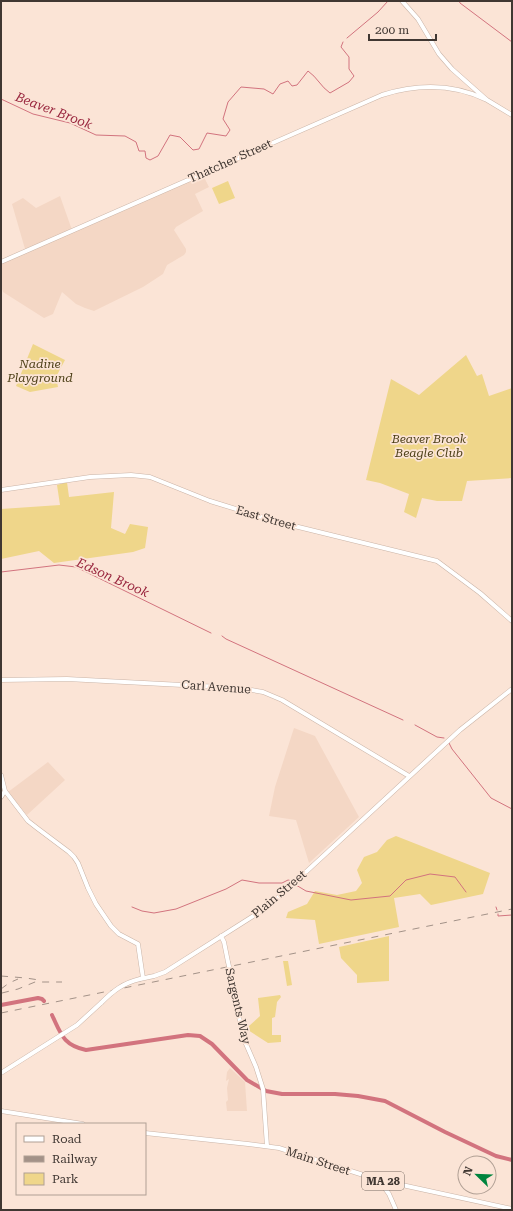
<svg xmlns="http://www.w3.org/2000/svg" width="513" height="1211" font-family="'Roboto Serif',serif">
	<style>
		.built { fill: #f4d7c5 }
		.green { fill: #efd68a }
		.lines { fill: none; stroke-linecap: round; stroke-linejoin: round }
		.stream { stroke: #d2737e; stroke-width: 1 }
		.river { stroke: #d2737e; stroke-width: 4 }
		.secondary-casing { stroke: #cab4a7; stroke-width: 5 }
		.primary-casing { stroke: #cab4a7; stroke-width: 5 }
		.secondary { stroke: #fff; stroke-width: 4 }
		.primary { stroke: #fff; stroke-width: 4 }
		.rail { stroke: #a39288; stroke-width: 1; stroke-dasharray: 7 7; stroke-linecap: butt }
		.secondary-bridge-casing { stroke: #cab4a7; stroke-width: 5; stroke-linecap: butt }
		.secondary-bridge { stroke: #fff; stroke-width: 4 }
		.labels { text-anchor: middle; stroke-width: 3.5; stroke-linejoin: round; paint-order: stroke }
		.shield { fill: #fbe4d6; stroke: #786b63; stroke-width: 1 }
		.shield-label { font-size: 11px; font-weight: bold; fill: #403732 }
		.street-label { font-size: 12px; fill: #403732; stroke: #fbe4d6 }
		.park-label { font-size: 12px; font-style: italic; fill: #4d4018; stroke: #fbe4d6 }
		.water-label { font-size: 13px; font-style: italic; fill: #99263e; stroke: #fbe4d6 }
	</style>
	<rect width="100%" height="100%" fill="#fbe4d6"/>
	<path class="built" d="M203,175L209,187L195,194L203,211L176,227L174,230L186,249V252L184,255L167,265L163,274L143,287L94,311L85,308L76,304L62,292L53,314L44,318L3,292L1,286V264Z
		M60,196L72,230L25,249L12,204L23,198L36,208Z
		M294,728L315,736L359,817L309,863L296,820L269,816L275,787Z
		M48,762L65,780L27,815L8,792Z
		M230,1068L245,1082L247,1111H227L226,1102L228,1100L227,1088L229,1079L226,1081L227,1072Z"/>
	<path class="green" d="M228,181L235,198L219,204L212,188Z
		M33,344L65,360L56,377L58,387L30,392L16,386Z
		M466,355L477,376L482,374L489,396L512,388V478L467,481L462,501H437L422,498L416,518L404,512L409,494L380,483L366,480L391,379L419,395Z
		M67,482L69,497L114,492L111,528L125,534L130,524L148,527L145,548L133,552L54,563L39,551L1,559V509L60,505L57,485Z
		M396,836L490,873L483,894L431,905L420,894L394,898L399,927L319,944L315,920L286,918L288,912L307,904L315,891L337,895L356,891L362,883L357,870L364,857L377,852L387,840Z
		M389,936V981L357,983V975L341,958L339,947Z
		M283,961H288L292,985L287,986Z
		M280,995L281,997L277,1002L275,1017L272,1018V1035H281V1042L268,1043L248,1030L249,1026L260,1016L258,998Z"/>
	<g class="lines">
		<path class="stream" d="M459,1L460,3L512,42
			M347,38L378,12L388,1
			M1,99L33,114L70,123L96,135L125,136L136,142L139,151H145L146,158L150,160L158,156L170,135L180,137L193,150L199,149L207,133L226,136L230,130L223,119L228,102L241,87L264,89L273,94L280,84L288,81L292,86L297,85L308,71C317,77 321,87 330,93L349,82L354,76L349,69V57L341,47L343,42
			M1,572L59,565L76,567L211,633
			M222,636L226,639L403,720
			M415,725L437,737L444,738
			M449,743L452,749L491,798L512,809
			M296,885L306,891L351,900L390,896L406,880L430,874L455,877L466,892
			M132,907L142,911L154,913L176,909L226,889L242,880L259,883H282L288,880L292,881
			M496,907L497,910
			M498,914V916L512,915"/>
		<path class="river" d="M1,1005L38,998L42,999L44,1001
			M52,1015C61,1034 63,1045 86,1050L188,1035L200,1036L212,1044L247,1080L266,1091L282,1094H335L358,1096L385,1101L445,1132L496,1156L512,1160"/>
		<defs>
			<path id="secondary" d="M402,1L418,19L439,54L452,69L487,100L512,115
				M1,262L382,95C417,84 454,84 487,100
				M1,490L90,477L131,475L150,477L210,501L278,522L437,561L480,593L512,621
				M1,680L67,679L240,688L263,692L282,700L409,776
				M1,775L5,791L28,821L37,828L69,852L74,857L78,863L88,888L96,904L111,926L119,934L138,944L143,978
				M1,797L5,791
				M221,936L224,942L228,962
				M231,975L243,1037L256,1067L263,1089L267,1146
				M140,979L154,976L165,972L269,906L460,730L512,689
				M1,1073L77,1025L101,1003
				M379,1180L389,1194L396,1210"/>
			<path id="primary" d="M1,1111L83,1124
				M145,1133L248,1144L279,1148L379,1180L512,1209"/>
		</defs>
		<use href="#secondary" class="secondary-casing"/>
		<use href="#primary" class="primary-casing"/>
		<use href="#secondary" class="secondary"/>
		<use href="#primary" class="primary"/>
		<path class="rail" d="M1,976L26,978L39,980
			M1,989L9,983L18,979
			M2,993L18,989L35,982H62
			M1,1013L512,909"/>
		<defs>
			<path id="secondary-bridge" d="M228,962L231,975
				M101,1003C113,991 123,983 140,979"/>
		</defs>
		<use href="#secondary-bridge" class="secondary-bridge-casing"/>
		<use href="#secondary-bridge" class="secondary-bridge"/>
	</g>
	<g class="labels">
		<rect class="shield" x="362" y="1172" width="42" height="18" rx="3"/>
		<g class="shield-label">
			<text x="383" y="1185">MA 28</text>
		</g>
		<g class="street-label">
			<text transform="translate(230 161) rotate(-24)" y="4">Thatcher Street</text>
			<text transform="translate(266 518) rotate(16)" y="4">East Street</text>
			<text transform="translate(216 687) rotate(4)" y="4">Carl Avenue</text>
			<text transform="translate(279 894) rotate(-40)" y="4">Plain Street</text>
			<text transform="translate(238 1006) rotate(77)" y="4">Sargents Way</text>
			<text transform="translate(318 1161) rotate(18)" y="4">Main Street</text>
		</g>
		<g class="park-label">
			<text x="40" y="368">Nadine<tspan x="40" dy="14">Playground</tspan></text>
			<text x="429" y="443">Beaver Brook<tspan x="429" dy="14">Beagle Club</tspan></text>
		</g>
		<g class="water-label">
			<text transform="translate(54 110) rotate(21)" y="5">Beaver Brook</text>
			<text transform="translate(113 577) rotate(24)" y="5">Edson Brook</text>
		</g>
	</g>
	<rect width="513" height="1211" fill="none" stroke="#403732" stroke-width="4"/>
	<rect x="16" y="1123" width="130" height="72" fill="#fbe4d6" stroke="#b09f94"/>
	<rect x="24" y="1136" width="20" height="6" fill="#ffffff" stroke="#b09f94"/>
	<text x="52" y="1143" font-size="12" fill="#403732">Road</text>
	<rect x="24" y="1156" width="20" height="6" fill="#a39288" stroke="#b09f94"/>
	<text x="52" y="1163" font-size="12" fill="#403732">Railway</text>
	<rect x="24" y="1173" width="20" height="12" fill="#efd68a" stroke="#b09f94"/>
	<text x="52" y="1183" font-size="12" fill="#403732">Park</text>
	<g transform="translate(477 1175) rotate(293)"><circle r="19" fill="#fbe4d6" stroke="#b09f94"/>
	<path d="M0-3L7 15L0 10L-7 15Z" fill="#00843e"/>
	<text y="-6" font-size="11" font-weight="bold" text-anchor="middle" fill="#403732">N</text>
	</g>
	<path d="M369 34v6h67v-6" fill="none" stroke="#403732" stroke-width="2"/>
	<text x="375" y="34" font-size="12" fill="#403732" stroke="#fbe4d6" stroke-width="3" paint-order="stroke">200 m</text>
</svg>
